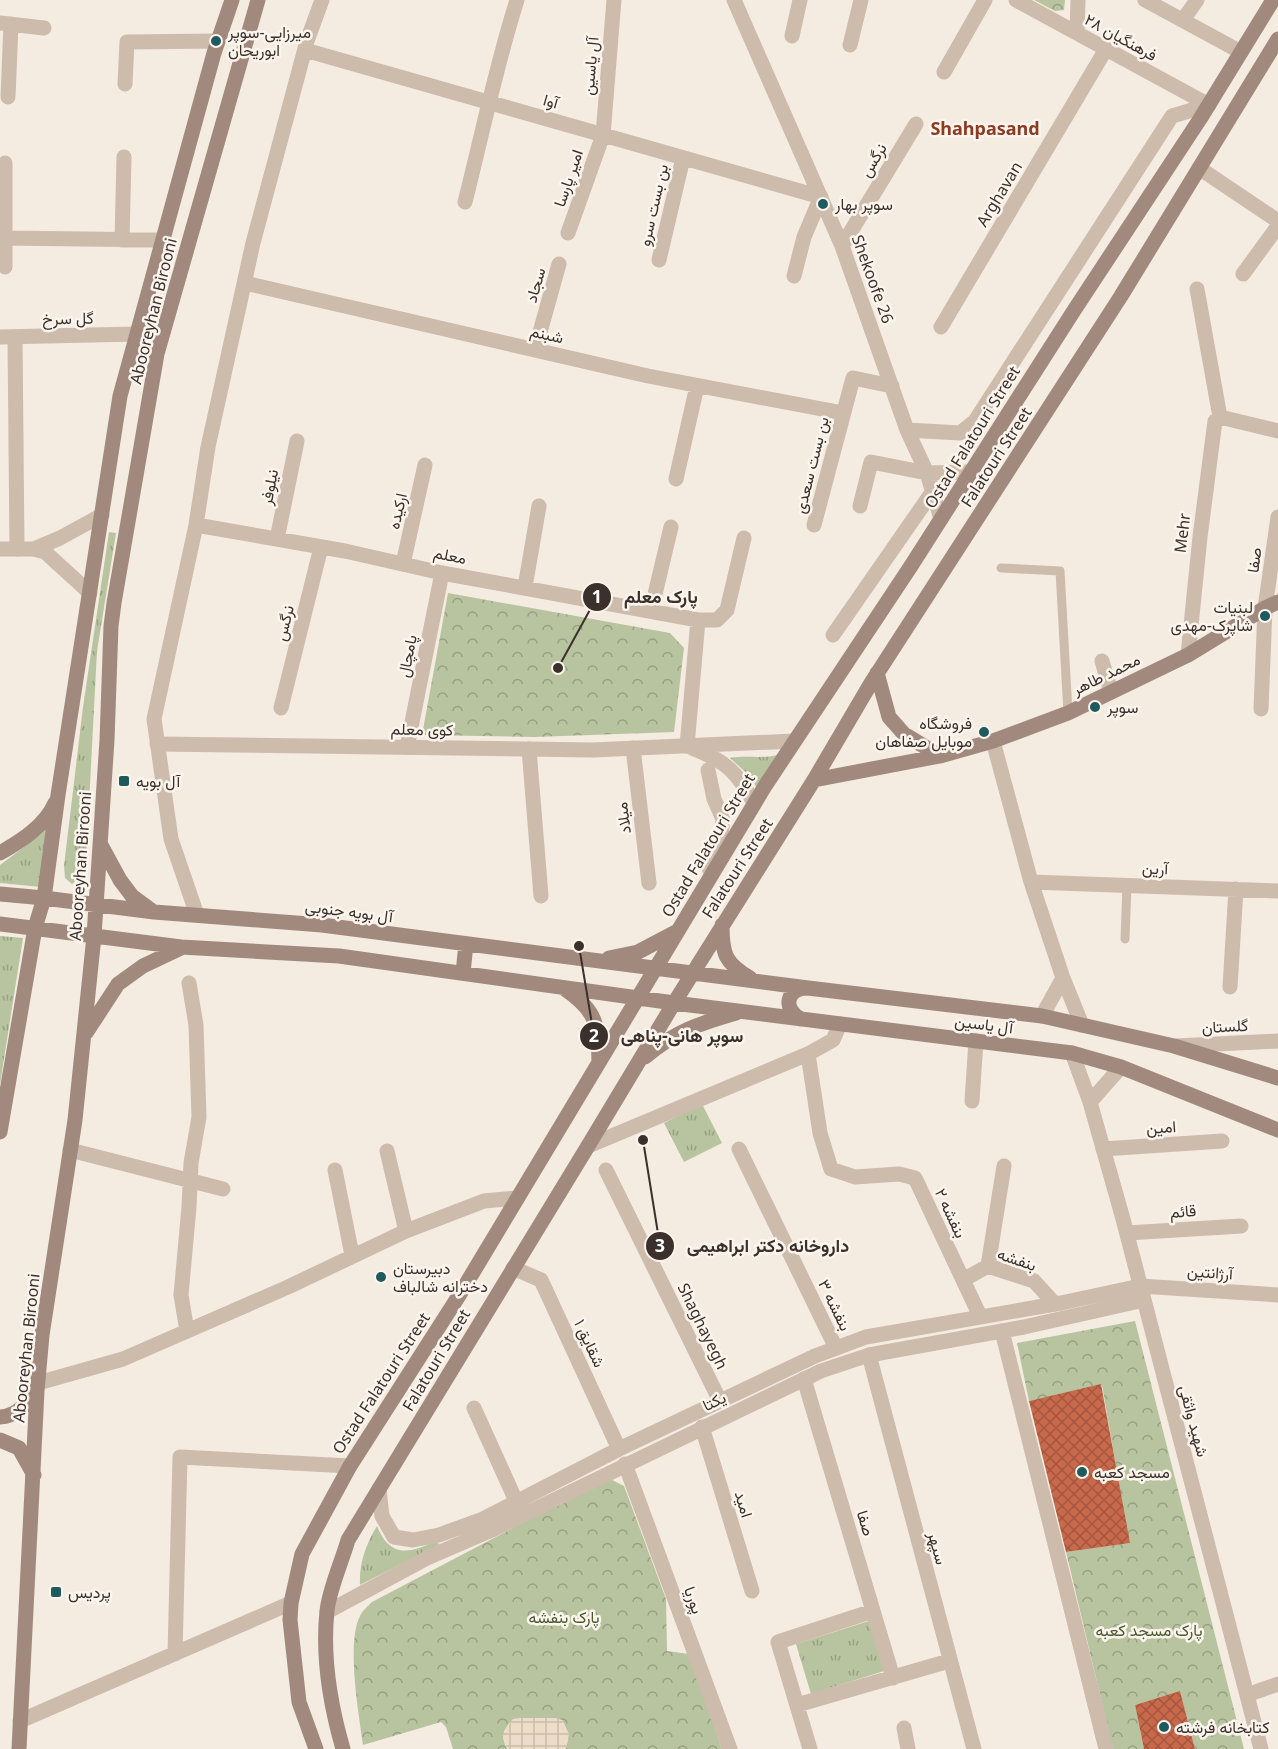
<svg xmlns="http://www.w3.org/2000/svg" width="1278" height="1749" font-family="'Noto Sans',Vazirmatn,sans-serif">
	<style>
		.grass { fill: url(#grass-tufts) }
		.forest { fill: url(#forest-crowns) }
		.plaza { fill: url(#plaza-grid) }
		.building { fill: url(#building-cross-hatch) }
		.lines { fill: none; stroke-linecap: round; stroke-linejoin: round }
		.service { stroke: #cdbbac; stroke-width: 9 }
		.minor { stroke: #cdbbac; stroke-width: 15 }
		.tertiary { stroke: #cdbbac; stroke-width: 15 }
		.secondary { stroke: #a18a7d; stroke-width: 15 }
		.poi-dot { fill: #1f5a5e; stroke: #fbf5ee; stroke-width: 2 }
		.labels { text-anchor: middle; stroke-width: 5; stroke-linejoin: round; paint-order: stroke }
		.poi-label { font-size: 16px; fill: #3b302b; stroke: #fbf5ee; text-anchor: start }
		.street-label { font-size: 16px; fill: #3b302b; stroke: #fbf5ee }
		.park-label { font-size: 16px; fill: #4a5a2e; stroke: #fbf5ee }
		.neighbourhood-label { font-size: 18px; font-weight: bold; fill: #8c3b22; stroke: #fbf5ee }
		.leader { fill: none; stroke: #3b302b; stroke-width: 2 }
		.callout-dot { fill: #3b302b; stroke: #fbf5ee; stroke-width: 2 }
		.mark-label { font-size: 18px; text-anchor: middle; font-weight: bold; fill: #fff }
		.callout-label { font-size: 18px; text-anchor: middle; font-weight: bold; fill: #3b302b; stroke: #fbf5ee; stroke-width: 5; stroke-linejoin: round; paint-order: stroke }
	</style>
	<defs>
		<pattern id="grass-tufts" width="24" height="20" patternUnits="userSpaceOnUse" patternTransform="scale(1.5)"><rect width="24" height="20" fill="#b8c4a0"/><path d="M3 7l-1-3M5 7V3M7 7l1-3M15 17l-1-3M17 17v-4M19 17l1-3" fill="none" stroke="#97a083"/></pattern>
		<pattern id="forest-crowns" width="20" height="18" patternUnits="userSpaceOnUse" patternTransform="scale(1.5)"><rect width="20" height="18" fill="#b8c4a0"/><path d="M2 6a3 3 0 1 1 6 0M12 15a3 3 0 1 1 6 0" fill="none" stroke="#97a083"/></pattern>
		<pattern id="plaza-grid" width="8" height="8" patternUnits="userSpaceOnUse" patternTransform="scale(1.5)"><rect width="8" height="8" fill="#ecdcc8"/><path d="M0 4h8M4 0v8" fill="none" stroke="#cbbdac"/></pattern>
		<pattern id="building-cross-hatch" width="8" height="8" patternUnits="userSpaceOnUse" patternTransform="scale(1.5)"><rect width="8" height="8" fill="#c8694b"/><path d="M0 0l8 8M0 8l8-8" fill="none" stroke="#a4573f"/></pattern>
	</defs>
	<rect width="100%" height="100%" fill="#f4ebe1"/>
	<path class="grass" d="M109,532L116,533L97,651L86,861L79,879L72,884L65,878L64,866L83,707Z
		M778,755L756,787L752,778L730,758C746,755 761,759 778,755Z
		M52,821L41,887L0,883V865L28,844Z
		M0,936L23,938L0,1084Z
		M702,1104L722,1143L684,1162L664,1123Z
		M377,1526C390,1557 407,1554 434,1542L440,1544L360,1585C359,1563 366,1544 377,1526Z
		M869,1621L884,1671L811,1694L796,1644Z"/>
	<path class="forest" d="M1034,0H1065L1064,10L1055,11Z
		M448,593L670,633L684,648L674,732L535,737L422,735Z
		M1135,1321L1244,1749H1195L1180,1692L1135,1705L1144,1749H1113L1066,1552L1129,1543L1102,1385L1029,1401L1017,1343Z
		M608,1478L624,1486L666,1599L667,1651L689,1654L722,1749H565C570,1738 568,1731 562,1720L550,1718L513,1720C503,1728 501,1738 507,1749H453L446,1727L441,1722L363,1745C359,1713 346,1644 360,1616C362,1611 368,1606 372,1602Z"/>
	<path class="plaza" d="M520,1718H556L562,1720L569,1734L566,1749H507L503,1738L504,1731L513,1719Z"/>
	<path class="building" d="M1101,1384L1130,1543L1066,1552L1029,1401Z
		M1180,1691L1195,1749H1144L1135,1705Z"/>
	<g class="lines">
		<path class="service" d="M1001,568L1060,571L1068,713
			M1125,939L1127,885"/>
		<path class="minor" d="M734,0L842,246L907,430L927,473L941,519
			M1016,0L1209,105
			M1145,0L1241,52
			M1183,20L1197,0
			M0,23L44,28
			M1077,33L1078,0
			M792,36L800,0
			M850,45L861,0
			M305,50L821,197L804,237L794,276
			M944,72L985,0
			M125,84L127,42L217,41
			M8,97L11,24
			M5,163V267
			M1199,168L1278,221
			M465,202C482,135 496,66 517,0
			M568,233L603,135L614,0
			M5,238L163,240
			M122,240L124,157
			M842,246L916,124
			M659,260L683,158
			M1243,274L1278,226
			M245,283L648,376L843,413
			M1197,289L1220,417
			M941,327L1106,49
			M15,337L17,549
			M535,350L559,264
			M1220,417L1278,431
			M907,430L960,433L975,421L1172,116L1209,105
			M676,479L697,386
			M860,506L871,462L927,473L971,472
			M196,525L345,551L442,573L698,620H717L727,610L744,538
			M814,525L853,378L892,386
			M277,539L297,441
			M403,564L425,465
			M525,587L539,506
			M651,611L671,527
			M833,635L933,491
			M1188,655L1200,537L1215,421L1220,417
			M1102,661L1111,692
			M281,708L321,547
			M1261,709L1265,608L1278,517
			M993,741L1031,882L1063,978L1082,1025
			M687,746L698,620
			M407,747L442,573
			M633,748L649,883
			M529,749L541,896
			M708,770L714,799L723,819L721,835L707,864L712,874
			M1031,882L1278,891
			M197,915L171,839L154,719L196,525L208,447L253,243L307,41L322,0
			M1230,987L1236,889
			M1042,1016L1063,978
			M1176,1046L1278,1041
			M808,1054L820,1133L831,1169L855,1177L899,1174L915,1178L980,1316
			M972,1101L976,1041
			M588,1146L808,1054L833,1040L840,1024
			M739,1149L836,1348
			M1103,1149L1222,1141
			M70,1150L223,1189
			M387,1151L406,1231
			M335,1170L352,1255
			M606,1170L720,1401
			M1127,1233L1241,1226
			M988,1266L1004,1166
			M513,1268L541,1280L619,1449
			M963,1280L988,1266L1034,1281L1055,1304
			M1140,1286L1278,1295
			M187,1331L181,1295L189,1207L191,1163L199,1117L196,1025L189,983
			M1002,1331L1106,1749
			M869,1355L974,1749
			M804,1379L893,1678
			M38,1383L123,1359L288,1287L406,1231L484,1201L517,1198
			M474,1408L516,1501
			M702,1427L752,1591
			M625,1464L730,1749
			M175,1654L180,1457L350,1466
			M797,1705L949,1661
			M20,1721L291,1603
			M904,1728L908,1749
			M810,1749L778,1642L873,1611"/>
		<path class="tertiary" d="M0,337L137,334
			M0,549H34L45,552L90,593
			M34,549L60,538L102,515
			M157,744L593,750L794,741
			M692,748C726,761 737,772 754,803
			M1072,1053L1090,1102L1123,1219L1261,1749
			M1090,1102L1121,1067
			M379,1489L382,1516L394,1537L413,1540L439,1535L483,1519L619,1449L815,1356L866,1337L1061,1303L1140,1286
			M327,1612L429,1557L494,1529L821,1371L869,1355L1024,1327L1144,1300
			M1247,1695L1278,1684"/>
		<path class="secondary" d="M877,673L889,717L904,734L940,756
			M814,780L940,756L993,741L1068,713L1188,655L1265,608L1278,602
			M101,845L120,880L132,896L151,910
			M0,853C21,841 45,826 55,803
			M0,894L44,898L154,912L322,925L808,988L1042,1016L1174,1046L1278,1078
			M0,924L181,947L339,956L674,1003L1072,1053L1121,1067L1278,1130
			M722,925C722,954 725,963 750,978
			M609,958L638,952L676,932
			M463,973L466,944
			M565,989C597,1011 598,1024 599,1062
			M801,1019C782,1009 786,988 808,988
			M86,1033L118,984L143,966L181,948
			M645,1057C676,1031 698,1024 736,1013
			M0,1132L35,928L44,898L58,795L120,396L214,53L232,0
			M0,1417C17,1416 27,1403 37,1391
			M0,1440L19,1448L34,1475
			M19,1749L37,1391L42,1335L75,1120L94,936L107,740L111,626L114,603L157,354L258,0
			M316,1749L299,1702L290,1620L291,1603L302,1554L350,1466L460,1294L765,786L911,566L1073,312L1200,119L1273,0
			M343,1749C330,1704 322,1658 327,1611C329,1590 342,1561 348,1540L588,1146L674,1003L814,780L871,683L1121,296L1278,39"/>
	</g>
	<g class="poi-dot">
		<circle cx="216" cy="41" r="6"/>
		<circle cx="823" cy="204" r="6"/>
		<circle cx="1265" cy="616" r="6"/>
		<circle cx="1095" cy="707" r="6"/>
		<circle cx="984" cy="732" r="6"/>
		<rect x="118" y="775" width="12" height="12" rx="3"/>
		<circle cx="381" cy="1277" r="6"/>
		<circle cx="1082" cy="1472" r="6"/>
		<rect x="50" y="1586" width="12" height="12" rx="3"/>
		<circle cx="1164" cy="1727" r="6"/>
	</g>
	<g class="labels">
		<g class="poi-label">
			<text x="228" y="38">میرزایی-سوپر<tspan x="228" dy="18">ابوریحان</tspan></text>
			<text x="835" y="210">سوپر بهار</text>
			<text x="1253" y="613" text-anchor="end">لبنیات<tspan x="1253" dy="18">شاپرک-مهدی</tspan></text>
			<text x="1107" y="713">سوپر</text>
			<text x="972" y="729" text-anchor="end">فروشگاه<tspan x="972" dy="18">موبایل صفاهان</tspan></text>
			<text x="136" y="787">آل بویه</text>
			<text x="393" y="1274">دبیرستان<tspan x="393" dy="18">دخترانه شالباف</tspan></text>
			<text x="1094" y="1478">مسجد کعبه</text>
			<text x="68" y="1598">پردیس</text>
			<text x="1176" y="1733">کتابخانه فرشته</text>
		</g>
		<g class="street-label">
			<text transform="translate(1121 37) rotate(29)" y="6">فرهنگیان ۲۸</text>
			<text transform="translate(590 66) rotate(-85)" y="6">آل یاسین</text>
			<text transform="translate(551 101) rotate(16)" y="6">آوا</text>
			<text transform="translate(873 160) rotate(-59)" y="6">نرگس</text>
			<text transform="translate(568 178) rotate(-71)" y="6">امیر پارسا</text>
			<text transform="translate(999 194) rotate(-59)" y="6">Arghavan</text>
			<text transform="translate(653 205) rotate(-77)" y="6">بن بست سرو</text>
			<text transform="translate(873 279) rotate(70)" y="6">Shekoofe 26</text>
			<text transform="translate(535 285) rotate(-74)" y="6">سجاد</text>
			<text transform="translate(153 311) rotate(-76)" y="6">Abooreyhan Birooni</text>
			<text transform="translate(68 318) rotate(-1)" y="6">گل سرخ</text>
			<text transform="translate(547 334) rotate(13)" y="6">شبنم</text>
			<text transform="translate(972 437) rotate(-58)" y="6">Ostad Falatouri Street</text>
			<text transform="translate(996 457) rotate(-57)" y="6">Falatouri Street</text>
			<text transform="translate(811 465) rotate(-76)" y="6">بن بست سعدی</text>
			<text transform="translate(269 487) rotate(-79)" y="6">نیلوفر</text>
			<text transform="translate(397 511) rotate(-77)" y="6">ارکیده</text>
			<text transform="translate(1182 533) rotate(-83)" y="6">Mehr</text>
			<text transform="translate(450 555) rotate(11)" y="6">معلم</text>
			<text transform="translate(1254 560) rotate(-82)" y="6">صفا</text>
			<text transform="translate(284 623) rotate(-76)" y="6">نرگس</text>
			<text transform="translate(407 656) rotate(-79)" y="6">پامچال</text>
			<text transform="translate(1106 674) rotate(-26)" y="6">محمد طاهر</text>
			<text transform="translate(422 729) rotate(1)" y="6">کوی معلم</text>
			<text transform="translate(623 818) rotate(-97)" y="6">میلاد</text>
			<text transform="translate(708 845) rotate(-59)" y="6">Ostad Falatouri Street</text>
			<text transform="translate(80 866) rotate(-86)" y="6">Abooreyhan Birooni</text>
			<text transform="translate(737 868) rotate(-57)" y="6">Falatouri Street</text>
			<text transform="translate(1155 868) rotate(2)" y="6">آرین</text>
			<text transform="translate(349 911) rotate(7)" y="6">آل بویه جنوبی</text>
			<text transform="translate(984 1024) rotate(7)" y="6">آل یاسین</text>
			<text transform="translate(1225 1026) rotate(-3)" y="6">گلستان</text>
			<text transform="translate(1161 1127) rotate(-4)" y="6">امین</text>
			<text transform="translate(1183 1211) rotate(-4)" y="6">قائم</text>
			<text transform="translate(951 1213) rotate(65)" y="6">بنفشه ۲</text>
			<text transform="translate(1017 1259) rotate(19)" y="6">بنفشه</text>
			<text transform="translate(1210 1272) rotate(4)" y="6">آرژانتین</text>
			<text transform="translate(835 1305) rotate(64)" y="6">بنفشه ۳</text>
			<text transform="translate(703 1326) rotate(64)" y="6">Shaghayegh</text>
			<text transform="translate(590 1343) rotate(65)" y="6">شقایق ۱</text>
			<text transform="translate(26 1348) rotate(-84)" y="6">Abooreyhan Birooni</text>
			<text transform="translate(436 1360) rotate(-59)" y="6">Falatouri Street</text>
			<text transform="translate(381 1383) rotate(-57)" y="6">Ostad Falatouri Street</text>
			<text transform="translate(714 1401) rotate(-25)" y="6">یکتا</text>
			<text transform="translate(1194 1421) rotate(75)" y="6">شهید واثقی</text>
			<text transform="translate(744 1504) rotate(73)" y="6">امید</text>
			<text transform="translate(866 1523) rotate(73)" y="6">صفا</text>
			<text transform="translate(938 1548) rotate(75)" y="6">سپهر</text>
			<text transform="translate(694 1600) rotate(70)" y="6">پوریا</text>
		</g>
		<g class="park-label">
			<text x="564" y="1623">پارک بنفشه</text>
			<text x="1149" y="1636">پارک مسجد کعبه</text>
		</g>
		<g class="neighbourhood-label">
			<text x="985" y="135">Shahpasand</text>
		</g>
	</g>
	<path class="leader" d="M558 668L597 597M579 946L594 1036M643 1140L660 1246"/>
	<g class="callout-dot">
		<circle cx="558" cy="668" r="6"/>
		<circle cx="579" cy="946" r="6"/>
		<circle cx="643" cy="1140" r="6"/>
		<circle cx="597" cy="597" r="15"/>
		<circle cx="594" cy="1036" r="15"/>
		<circle cx="660" cy="1246" r="15"/>
	</g>
	<g class="mark-label">
		<text x="597" y="603">1</text>
		<text x="594" y="1042">2</text>
		<text x="660" y="1252">3</text>
	</g>
	<g class="callout-label">
		<text x="661" y="603">پارک معلم</text>
		<text x="682" y="1042">سوپر هانی-پناهی</text>
		<text x="768" y="1252">داروخانه دکتر ابراهیمی</text>
	</g>
</svg>
